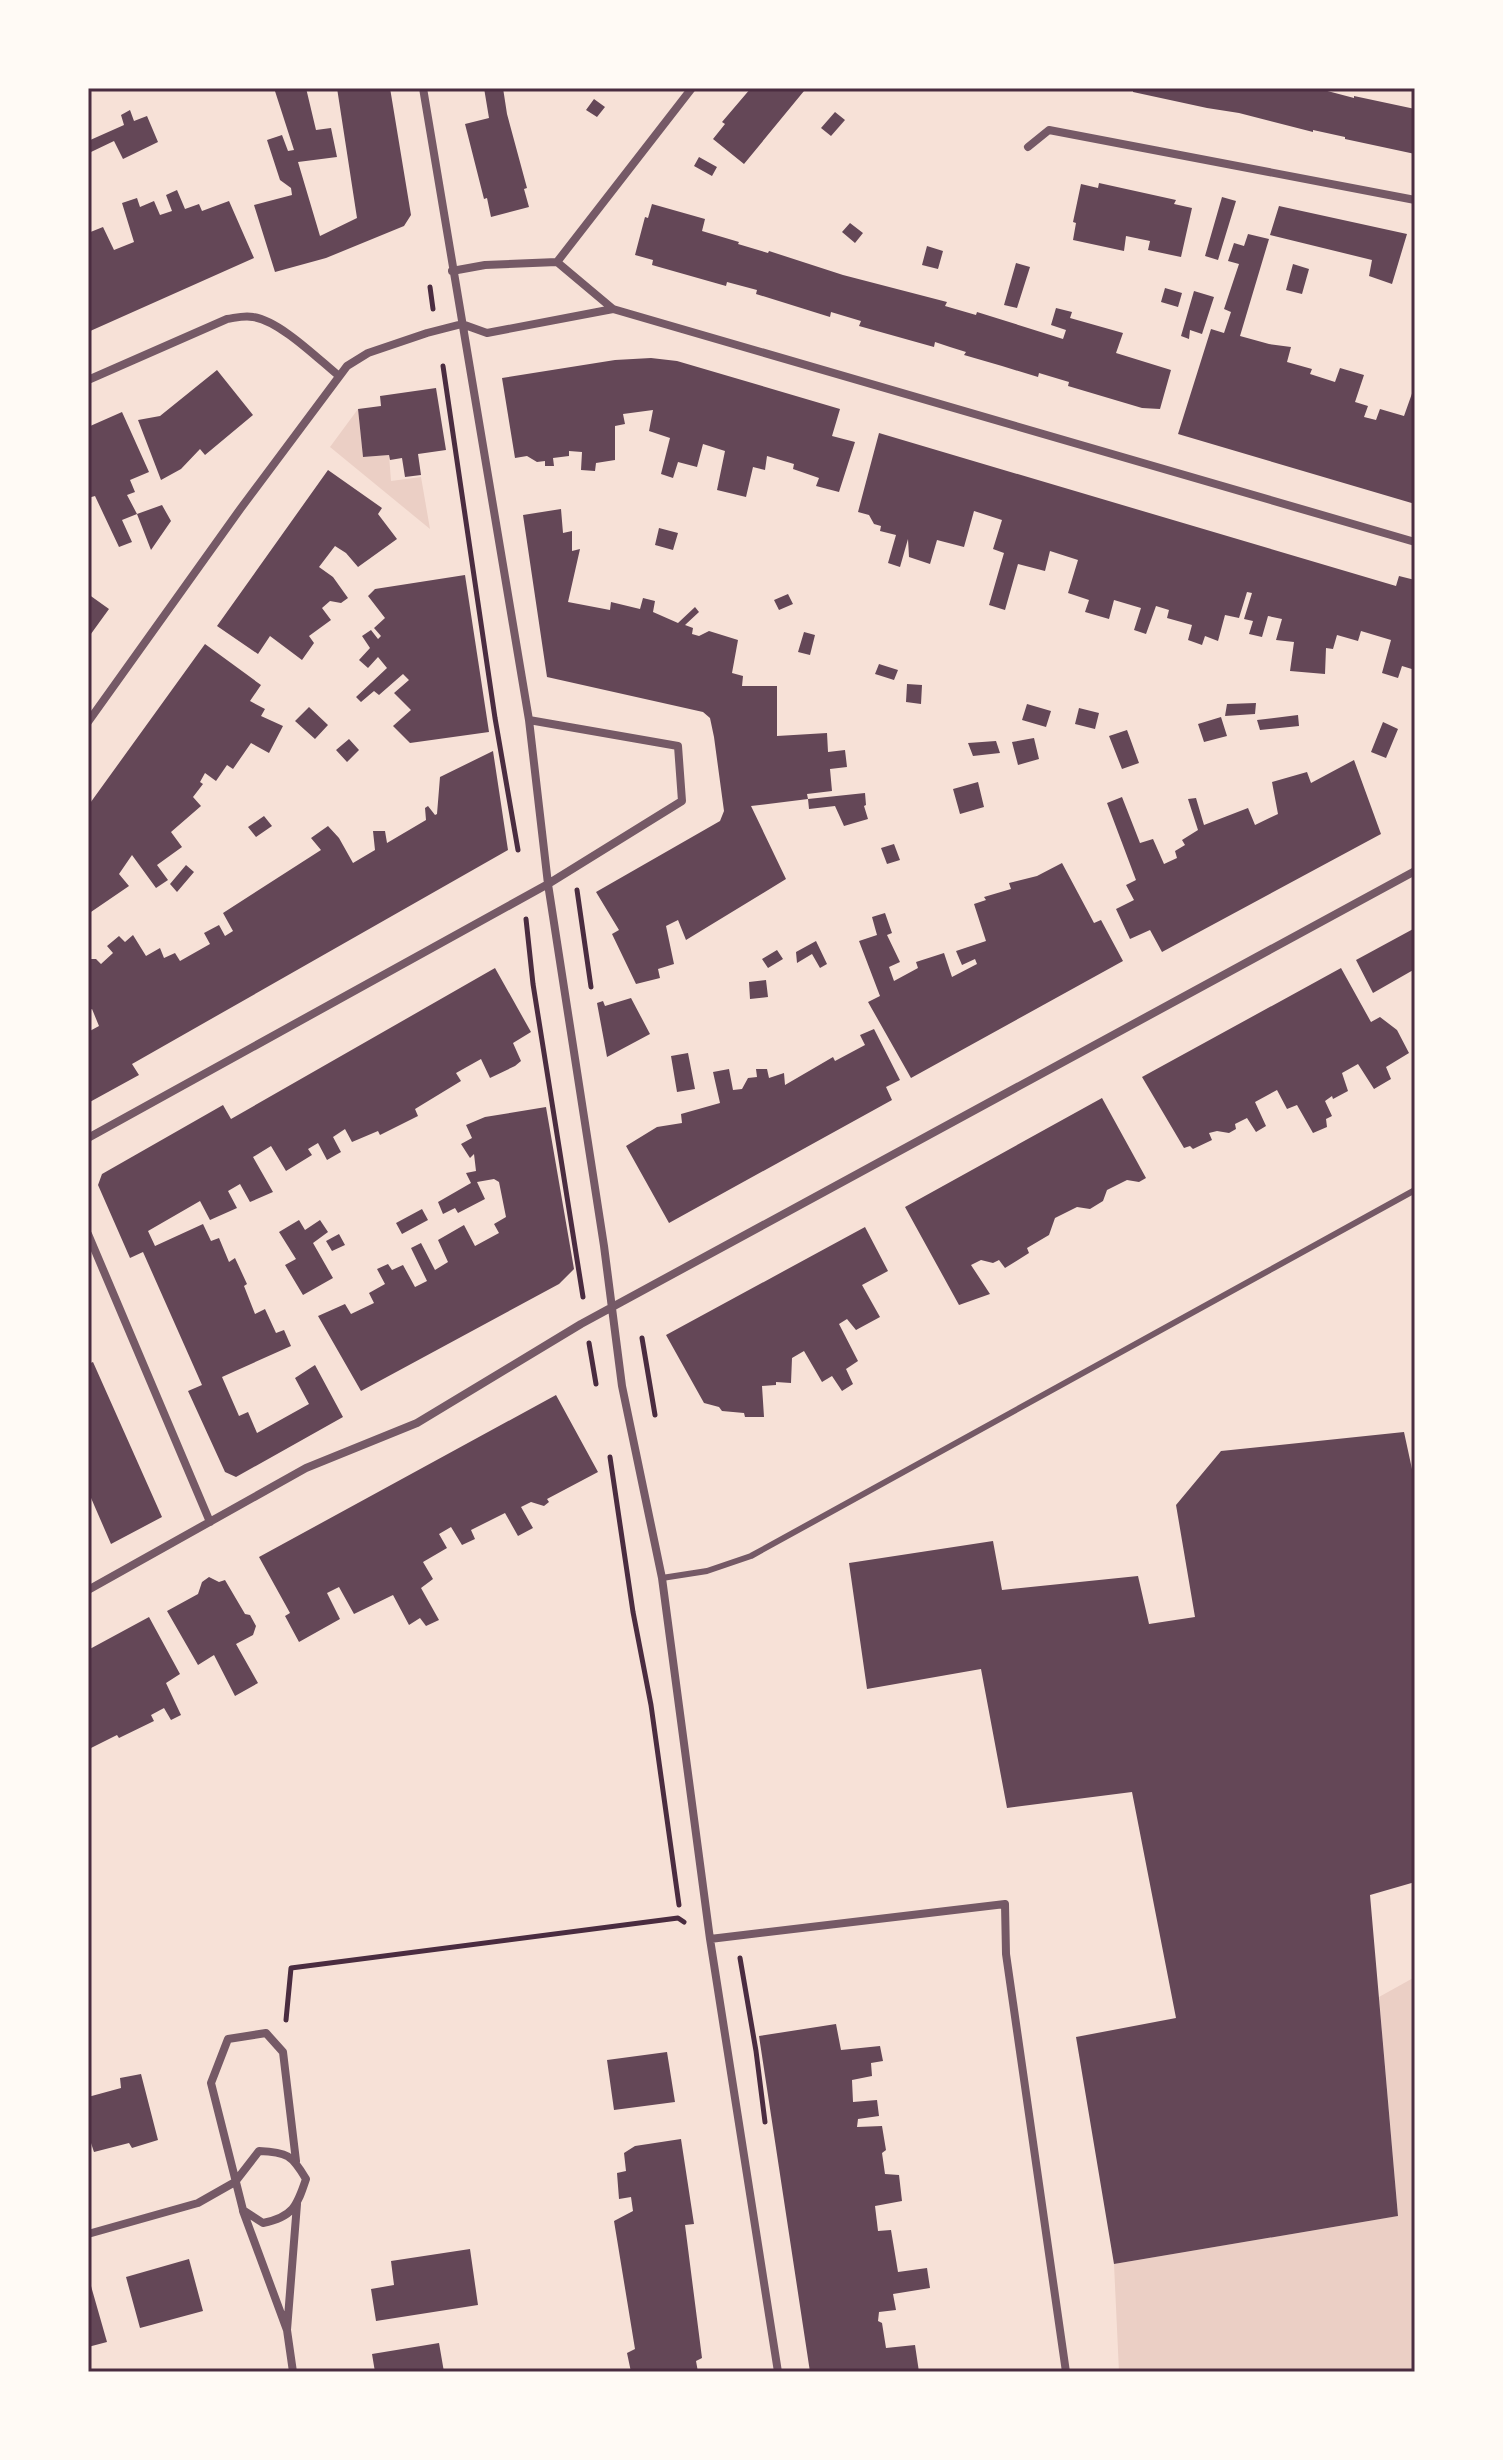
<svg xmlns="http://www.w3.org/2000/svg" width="1503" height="2460" font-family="'Asap Condensed',sans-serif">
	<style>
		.green { fill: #ebcfc5 }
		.building { fill: #644757 }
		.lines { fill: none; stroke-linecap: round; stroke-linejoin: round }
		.path { stroke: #4a2c40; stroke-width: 5 }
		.service { stroke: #755966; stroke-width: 6 }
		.minor { stroke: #755966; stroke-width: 8 }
		.neatline { fill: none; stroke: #4a2c40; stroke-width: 3 }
	</style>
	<rect width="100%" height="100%" fill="#f7e1d7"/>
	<path class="green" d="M358,409L363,457L389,455L391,481L421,477L430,529L330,447Z
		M1415,1977V2372H1119L1114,2264L1398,2216L1379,1997Z"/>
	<path class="building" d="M274,88H306L316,130L331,128L337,157L298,162L320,236L357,218L337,88H390L411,215L404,226L326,258L275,272L254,205L292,195L291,188L280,180L267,140L282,135L288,151L294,150Z
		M484,88H503L507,114L527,188L524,189L529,207L491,217L487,198L484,199L465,124L489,118Z
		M751,88H804V91L744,164L713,139L725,124L722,122Z
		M1133,88H1316L1354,98V96L1415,109V154L1345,139V137L1313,130V132L1239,113L1207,108L1133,92Z
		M594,99L605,107L597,117L586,110Z
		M130,110L134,121L147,116L158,142L123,159L114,141L91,152L88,141L124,125L121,115Z
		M835,112L845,120L831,136L821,128Z
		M699,157L717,167L712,176L694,166Z
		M1099,183L1176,200L1174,204L1192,208L1181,257L1148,250L1150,241L1126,236L1124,251L1073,240L1076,223L1073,222L1081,184L1098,188Z
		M177,190L185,209L199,204L202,211L229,201L254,258L88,332V233L103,227L114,250L134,242L122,203L137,198L140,207L154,201L160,215L172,211L166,195Z
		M1222,197L1236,201L1218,260L1205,256Z
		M652,204L705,219L702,231L739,242L738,244L768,253L769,251L843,275L947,302L945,306L976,315L977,312L1063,339L1066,330L1051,325L1056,308L1072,312L1070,318L1123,333L1116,353L1171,370L1160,409L1142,408L1068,386L1069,382L1039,373L1038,377L1002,366L964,355L966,352L950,347L935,342L934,347L859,326L861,321L831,312L830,317L756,294L757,290L727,282L726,286L652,265L653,260L635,255L645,217L648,218Z
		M1279,206L1407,234L1392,284L1369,276L1372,260L1270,235Z
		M850,223L863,233L855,243L842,232Z
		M1248,234L1269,239L1240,336L1269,344L1291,347L1287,362L1312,369L1310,374L1335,382L1340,368L1364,375L1355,402L1368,406L1364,417L1376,420L1380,409L1404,416L1415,385V504L1178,434L1211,329L1224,333L1231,312L1224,309L1239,264L1228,261L1234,243L1244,246Z
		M927,246L943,251L938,269L922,265Z
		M1016,263L1030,267L1017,308L1004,305Z
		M1293,264L1309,269L1302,294L1286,290Z
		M1165,288L1182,293L1178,307L1161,302Z
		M1194,291L1214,297L1202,334L1190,330L1189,339L1181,336Z
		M651,358L677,361L840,409L832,436L855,442L839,492L816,486L819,478L793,469L794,464L767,456L765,470L753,467L746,497L717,490L725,451L703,444L697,467L678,462L673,478L661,474L670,438L649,431L653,410L623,414L625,424L615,426V460L596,463L595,471L581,470L582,452L569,451V456L553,458L554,466H545V461L537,462L527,456L515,458L502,378L615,360Z
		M217,370L253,415L205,455L200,449L181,469L161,480L138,420L160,416Z
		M436,388L446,450L418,454L421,475L405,477L402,458L390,460L389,455L363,457L358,409L381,406L380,396Z
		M122,412L149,472L130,480L135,492L127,495L137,514L122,520L132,542L119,547L95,496L88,498V427Z
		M879,433L1396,586L1399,576L1415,580V670L1402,666L1398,678L1382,673L1391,640L1361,631L1358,641L1337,635L1333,649L1326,648L1325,674L1290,671L1294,642L1276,640L1282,619L1268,616L1262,637L1249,634L1253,621L1244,619L1252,593L1247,592L1239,618L1225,615L1218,641L1205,636L1202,645L1188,640L1192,625L1167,618L1169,610L1156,606L1146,634L1134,630L1141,608L1114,600L1109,619L1085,612L1089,600L1068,593L1078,560L1050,551L1045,571L1018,564L1005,610L989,605L1004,553L993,549L1002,520L974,511L964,547L937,540L930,564L909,557L908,539L900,567L888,563L896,535L880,531L881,526L874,524L869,515L858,512Z
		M328,470L382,508L378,514L397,539L358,567L346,553L335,546L319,567L333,577L348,598L341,603L330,601L322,608L331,620L309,636L314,643L302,660L270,636L258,654L217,626Z
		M162,505L171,521L151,550L137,514Z
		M561,509L563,533L572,531V551L580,549L568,602L610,610L611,602L640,609L643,598L655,601L653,612L678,623L695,607L699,612L685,625L693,628L692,634L699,636L709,631L738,640L732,673L743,676L742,686H777V736L827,733L828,752L845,750L847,767L830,769L832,791L807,794L808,799L751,806L786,879L686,940L678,920L666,926L674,964L658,969L660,978L636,984L612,934L619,930L596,892L720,821L724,811L714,737L710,718L703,712L547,677L523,515Z
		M659,528L678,533L673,550L655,545Z
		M465,575L489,732L410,743L393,726L411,710L394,693L409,680L403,674L379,695L374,691L361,702L356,697L387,668L378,657L368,668L359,660L370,648L362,636L371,630L378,639L381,636L374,628L385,618L368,596L375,589Z
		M88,594L109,609L88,638Z
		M788,594L793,604L779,610L774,600Z
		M804,632L815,635L810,655L798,652Z
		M205,644L261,685L250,701L265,709L261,716L283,726L269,753L251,743L233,769L227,765L216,781L205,773L200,782L203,784L193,797L201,806L171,832L182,847L157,865L168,880L156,888L132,855L119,874L129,886L88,914V806Z
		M879,664L898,670L894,680L875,674Z
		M907,684L922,685L921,704L906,702Z
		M1256,703L1255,714L1225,716L1227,704Z
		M1027,704L1051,711L1046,727L1022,720Z
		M309,707L328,725L315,739L295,721Z
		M1079,708L1099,713L1095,729L1075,724Z
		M1298,715L1299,726L1260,730L1257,720Z
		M1221,717L1227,736L1204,742L1198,724Z
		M1383,722L1398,729L1386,758L1371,752Z
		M1127,730L1139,763L1122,769L1109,736Z
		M1034,738L1039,759L1018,765L1012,742Z
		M349,739L359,750L347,762L336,750Z
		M996,741L1000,753L973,756L968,743Z
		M493,751L508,850L132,1064L139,1075L88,1103V1032L99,1026L92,1009L88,1011V959H96L101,964L113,953L107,946L119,936L125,942L133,935L146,956L160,948L164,958L175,953L180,961L210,944L204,933L219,925L225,936L233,931L223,913L321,850L311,838L328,826L339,838L353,863L375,850L373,831H385L387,843L426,820L425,808L428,806L435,815L437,814L440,777Z
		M1354,760L1381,834L1162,952L1150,930L1130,939L1116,909L1134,900L1126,885L1136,880L1107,803L1122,797L1140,843L1153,839L1164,864L1177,858L1175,851L1185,845L1182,840L1198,830L1188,799L1196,798L1204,825L1248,808L1255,825L1278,814L1272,782L1307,772L1311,783Z
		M978,782L984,807L960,814L953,789Z
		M865,793L866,805L864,806L868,819L844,826L835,806L809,809L808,799Z
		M264,816L272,826L256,837L248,827Z
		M894,844L900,860L887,864L881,848Z
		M1062,863L1094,923L1101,920L1123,961L911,1078L868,1002L880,996L859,941L877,935L872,917L885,913L892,933L887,935L900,962L889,967L894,981L918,968L916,962L944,953L952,977L977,964L975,959L962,965L956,951L986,941L974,904L986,900L984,897L1011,889L1009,883L1037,876Z
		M186,865L194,872L177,892L170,884Z
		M1415,928V969L1373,993L1356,960Z
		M816,941L827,964L820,968L812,954L797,963L796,952Z
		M777,950L783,959L768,968L762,959Z
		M495,968L531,1032L513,1043L521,1061L515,1066L490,1078L481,1059L456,1073L461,1081L415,1109L418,1116L380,1135L378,1131L352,1142L345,1129L333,1137L341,1152L327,1160L318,1143L308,1149L312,1155L286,1171L271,1146L253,1157L273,1192L250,1202L240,1184L228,1191L237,1208L210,1220L200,1201L148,1231L155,1246L203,1224L211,1241L219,1238L229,1262L235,1258L247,1284L244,1286L255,1314L265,1309L276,1333L284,1330L291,1346L222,1377L239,1416L248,1412L257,1433L309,1404L295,1378L315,1365L343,1417L236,1477L225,1472L188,1391L202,1385L143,1252L130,1258L98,1185L102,1174L223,1105L231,1119Z
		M1341,968L1371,1022L1380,1017L1397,1030L1409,1053L1386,1067L1391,1079L1374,1089L1358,1064L1342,1073L1348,1091L1333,1099L1332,1096L1325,1101L1332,1116L1326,1119L1327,1127L1313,1133L1297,1105L1287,1109L1277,1090L1255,1102L1266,1126L1256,1132L1247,1118L1235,1124L1236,1129L1229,1133L1217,1131L1209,1133L1212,1140L1193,1149L1190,1146L1184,1148L1142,1077Z
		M766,980L768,997L750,999L749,982Z
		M631,998L650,1034L607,1057L597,1003L603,1001L605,1006Z
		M874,1029L900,1080L886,1087L892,1100L669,1223L626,1146L657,1127L682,1123L681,1114L720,1103L713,1072L729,1069L733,1090L742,1089L748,1078L757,1077L756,1069H767L769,1078L784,1073L785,1085L833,1057L835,1061L865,1045L860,1035Z
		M688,1053L695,1089L677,1092L671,1056Z
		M1102,1098L1146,1178L1139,1182L1127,1180L1107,1190L1103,1201L1090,1209L1077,1207L1055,1218L1049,1235L1027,1248L1029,1253L1005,1268L999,1260L993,1263L981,1260L971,1265L990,1294L959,1305L905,1207Z
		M546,1107L574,1269L559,1284L361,1391L318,1316L345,1304L351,1314L374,1303L369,1293L385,1284L377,1269L388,1264L392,1270L403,1265L415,1287L427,1281L411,1248L421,1243L435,1270L448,1262L438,1240L464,1225L475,1246L499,1233L494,1224L506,1217L499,1182L494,1179L477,1182L485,1199L458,1213L455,1208L443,1214L438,1202L471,1183L466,1173L476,1171L474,1154L470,1158L461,1144L472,1138L466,1125L485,1117Z
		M422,1209L428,1220L402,1234L396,1223Z
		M299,1220L305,1230L320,1220L328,1232L313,1243L333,1278L303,1295L285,1265L296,1259L279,1232Z
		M865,1227L888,1271L862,1285L880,1317L856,1330L847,1319L839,1324L858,1361L846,1369L853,1384L842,1391L832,1376L822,1382L804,1351L792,1358L791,1383L776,1382V1385L762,1386L764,1417H745L744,1413L722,1411L719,1407L704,1403L666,1335Z
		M339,1234L345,1245L332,1251L326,1241Z
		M93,1362L162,1517L111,1544L88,1491V1364Z
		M556,1395L598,1472L547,1499L549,1502L544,1506L531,1502L521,1507L533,1528L518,1536L505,1513L471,1530L475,1539L462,1545L451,1527L439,1534L447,1548L423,1562L433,1579L421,1588L439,1620L426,1626L420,1618L409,1625L393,1595L354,1614L339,1587L327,1593L340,1619L299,1642L285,1616L290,1613L259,1557Z
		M1404,1432L1415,1483V1882L1370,1895L1398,2216L1114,2264L1076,2037L1176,2018L1132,1792L1007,1808L981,1669L867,1689L849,1563L993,1541L1002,1590L1138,1576L1149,1624L1195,1617L1176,1505L1221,1451Z
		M209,1577L219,1582L225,1580L245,1614L250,1615L256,1626L253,1635L236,1644L258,1683L235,1696L214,1655L198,1665L167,1611L198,1594L202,1582Z
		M149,1617L180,1674L166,1683L181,1715L171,1720L164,1708L151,1715L154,1721L119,1738L117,1735L91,1748L88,1744V1650Z
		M836,2024L841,2050L880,2046L883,2061L871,2063L872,2076L852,2080L853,2102L877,2100L879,2116L858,2119L857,2127L882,2126L886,2150L882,2153L885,2174L899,2175L902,2201L875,2206L878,2231L891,2230L898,2272L927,2268L930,2288L893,2294L896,2310L879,2312L878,2321L882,2323L886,2348L915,2345L919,2372H810L759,2036Z
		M667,2052L675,2102L614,2110L607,2060Z
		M141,2074L158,2140L132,2148L129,2143L94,2152L88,2134V2097L121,2088L120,2078Z
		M681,2139L694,2224L685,2225L702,2358L696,2361L698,2372H631L627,2353L635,2349L614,2221L633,2211L631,2197L619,2199L617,2173L626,2171L624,2153L635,2146Z
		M470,2249L478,2305L376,2321L371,2289L394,2285L391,2261Z
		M189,2259L203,2311L140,2328L126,2277Z
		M91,2286L107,2342L88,2347V2287Z
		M439,2343L444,2372H375L372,2354Z"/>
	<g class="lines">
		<path class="path" d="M430,287L433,309
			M443,366L495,718L518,850
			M577,890L591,987
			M526,919L533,984L583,1297
			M642,1338L655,1415
			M589,1343L596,1384
			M610,1457L633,1612L651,1705L679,1905
			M740,1958L756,2051L765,2122
			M286,2020L291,1968L678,1918L684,1922"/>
		<path class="service" d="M662,1578L707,1571L751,1556L1415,1190"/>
		<path class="minor" d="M423,88L529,720L548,884L604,1246L622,1386L662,1578L710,1939L778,2372
			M1028,147L1049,130L1415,200
			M557,262L692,88
			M452,271L485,265L557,262L613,309L1415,542
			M88,380L227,319C235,318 244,315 253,317C280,321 317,358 339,376
			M88,722L241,508L347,366L368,353L427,333L462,324L487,333L613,309
			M88,1138L548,884L682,801L678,746L529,720
			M88,1234L210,1522
			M88,1590L306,1468L417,1423L581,1324L1415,871
			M710,1939L1005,1904L1006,1954L1066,2372
			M243,2211L287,2330L297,2204
			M88,2234L198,2203L235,2182L259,2151C287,2152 292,2155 306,2179C297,2206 293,2217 263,2223L243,2210L211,2083L228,2039L266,2033L283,2052L296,2161
			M287,2330L293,2372"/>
	</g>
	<rect width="1503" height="2460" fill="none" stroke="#fffaf5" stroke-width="180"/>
	<rect x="90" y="90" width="1323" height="2280" class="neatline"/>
</svg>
